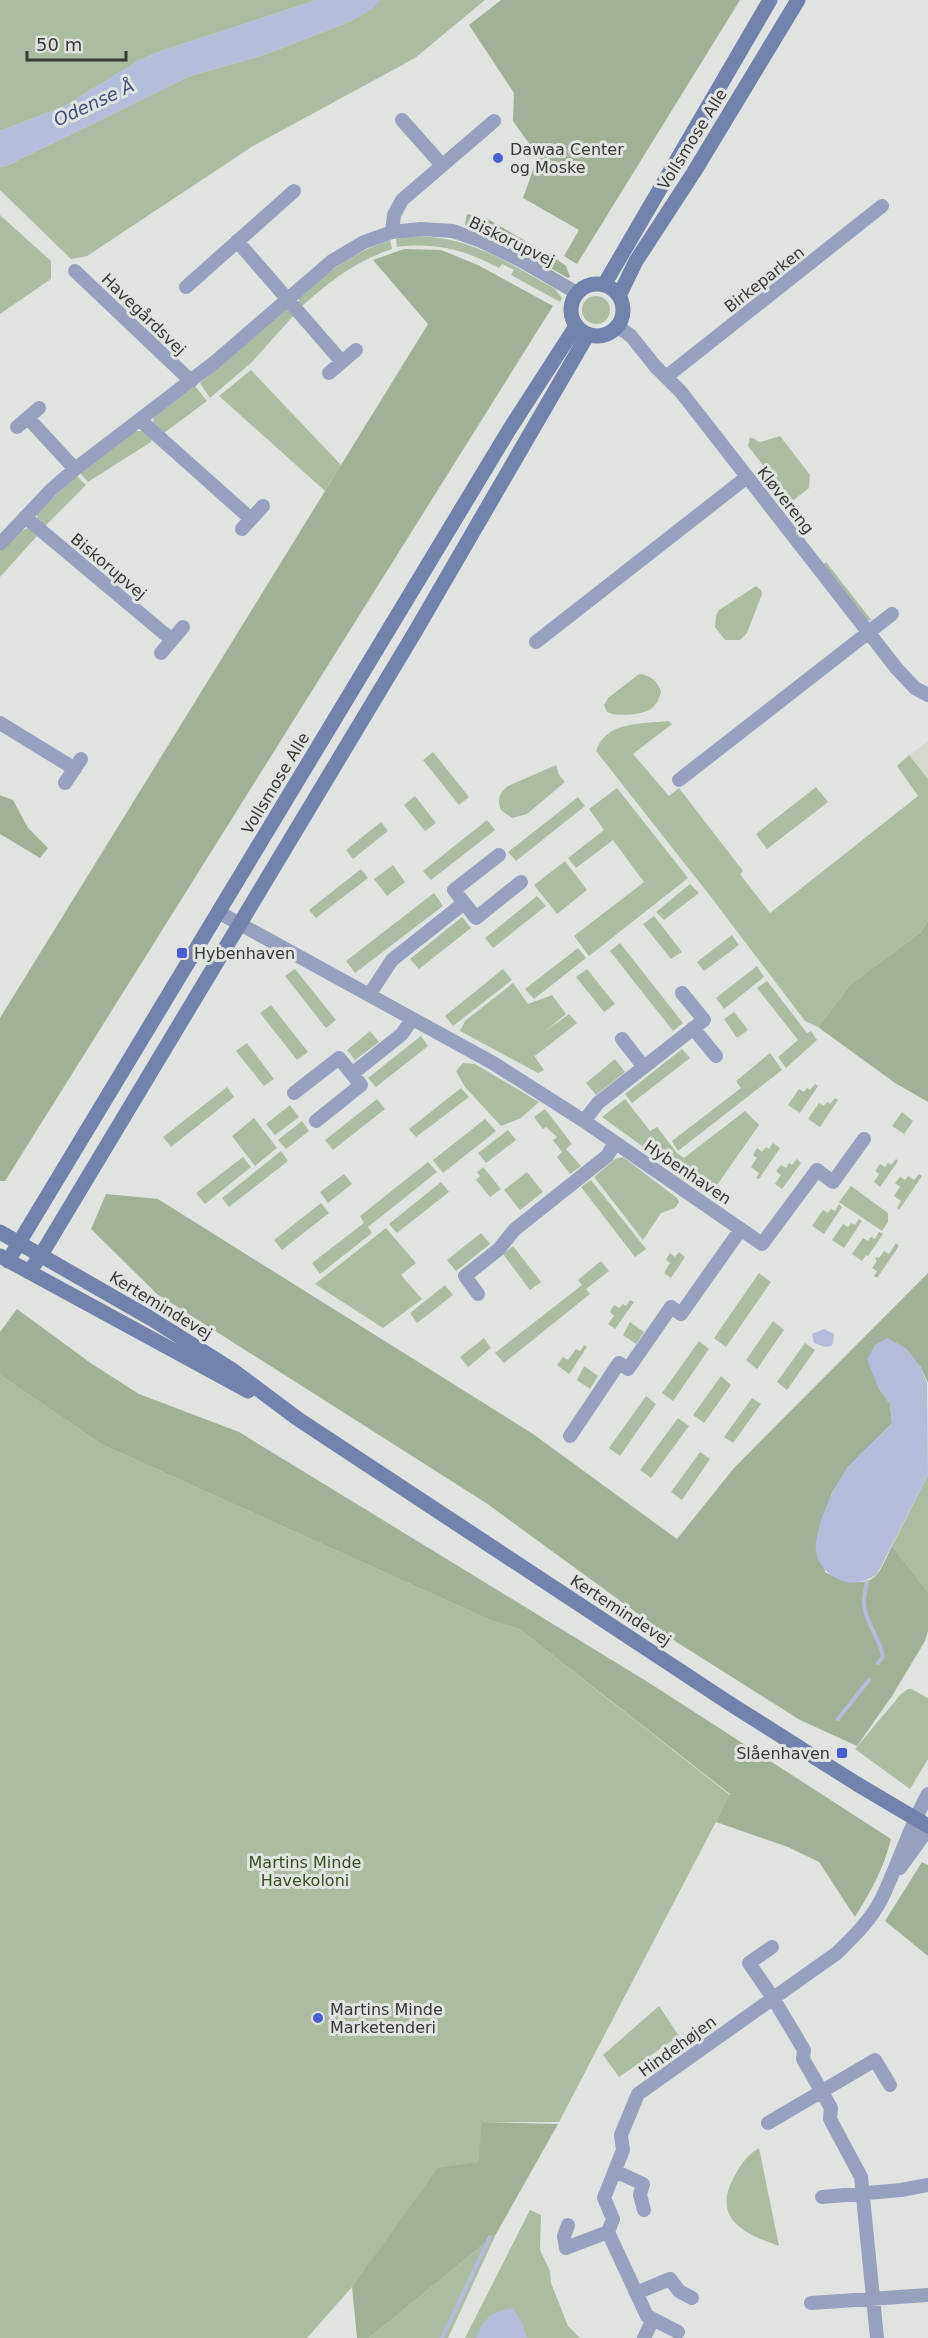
<svg xmlns="http://www.w3.org/2000/svg" width="928" height="2338" font-family="'DejaVu Sans',sans-serif">
	<style>
		.built { fill: #d4dad0 }
		.green { fill: #abbca2 }
		.forest { fill: #a1b197 }
		.water { fill: #b3bcd9 }
		.lines { fill: none; stroke-linecap: round; stroke-linejoin: round }
		.stream { stroke: #b3bcd9; stroke-width: 4 }
		.street { stroke: #97a1bf; stroke-width: 14 }
		.secondary { stroke: #7381ad; stroke-width: 15 }
		.poi-dot { fill: #495ed2; stroke: #e1e3e0; stroke-width: 2 }
		.labels { text-anchor: middle; stroke-width: 6; stroke-linejoin: round; paint-order: stroke }
		.street-label { font-size: 16px; fill: #383938; stroke: #e1e3e0 }
		.poi-label { font-size: 16px; fill: #383938; stroke: #e1e3e0; text-anchor: start }
		.park-label { font-size: 16px; fill: #364e25; stroke: #e1e3e0 }
		.water-label { font-size: 18px; font-style: italic; fill: #44507b; stroke: #e1e3e0 }
	</style>
	<rect width="100%" height="100%" fill="#e1e3e0"/>
	<path class="built" d="M928,741V779L909,755Z"/>
	<path class="green" d="M0,0H317L161,51L138,61L65,106L0,131Z
		M380,0H485L415,58L253,146L87,256L71,259L0,190V167L8,165L190,76L264,55L351,21L370,10Z
		M0,215L51,261V279L0,314Z
		M411,236C469,235 506,262 555,289L562,298L560,302L511,275L514,270L502,264L499,268C466,250 435,242 397,247L396,239Z
		M390,240L392,249C356,261 330,281 302,306L299,302V297C328,271 354,252 390,240Z
		M582 310a14 14 0 1 1 28 0a14 14 0 1 1-28 0Z
		M283,310H291L294,315L252,362L210,398L200,383Z
		M251,370L341,465L325,491L219,396Z
		M195,386L207,401L164,433L153,423L154,417Z
		M135,431H143L152,440L151,442L88,482L80,473Z
		M780,436L810,475L809,488L791,502L748,446L750,437L760,442Z
		M77,476L86,485L44,527L37,521V513Z
		M28,528L37,536L0,577V552L17,533Z
		M826,562L872,621L867,620L823,564Z
		M756,586L761,590L762,594L747,633L740,640H725L715,627L716,615L719,610Z
		M639,674C651,675 657,681 661,691C660,698 657,704 651,709C642,715 616,717 607,712L604,705L608,698Z
		M668,721L672,724L633,754L669,796L679,788L743,871L740,874L770,913L918,796L897,766L909,755L928,779V921L920,933L851,984L818,1027L805,1021L711,897L596,751C606,721 642,724 668,721Z
		M433,752L469,797L459,805L423,760Z
		M556,765L559,775L565,782L527,814L512,818L501,810C497,799 499,793 508,786Z
		M816,787L828,802L767,849L756,834Z
		M617,788L688,878L589,956L574,936L644,882L613,840L576,868L568,858L604,830L589,809Z
		M415,796L436,823L425,831L404,805Z
		M578,797L585,806L516,861L508,852Z
		M487,820L495,830L431,880L423,871Z
		M381,822L388,831L353,859L346,850Z
		M565,861L587,890L557,914L534,885Z
		M393,865L405,882L387,896L374,879Z
		M361,869L368,878L316,918L309,910Z
		M690,884L699,893L664,920L656,912Z
		M434,893L443,906L355,973L346,961Z
		M537,896L546,906L493,948L485,938Z
		M654,916L682,952L671,959L643,924Z
		M462,917L471,928L419,969L410,959Z
		M732,935L739,945L704,971L697,962Z
		M620,943L683,1023L673,1031L610,951Z
		M578,948L586,958L534,999L525,989Z
		M757,966L764,977L724,1009L716,998Z
		M295,969L336,1020L326,1028L285,976Z
		M503,969L512,980L453,1026L445,1016Z
		M587,969L615,1004L604,1012L576,977Z
		M767,981L807,1033L811,1031L817,1040L786,1068L778,1057L798,1040L757,988Z
		M513,983L528,1004L552,995L566,1014L543,1033L569,1014L577,1023L535,1056L533,1054L544,1070L538,1073L460,1031L465,1021Z
		M271,1005L308,1052L297,1060L260,1013Z
		M734,1012L748,1030L737,1038L724,1019Z
		M370,1031L379,1042L355,1060L347,1050Z
		M421,1036L428,1046L376,1087L368,1078Z
		M247,1043L274,1079L264,1086L236,1051Z
		M682,1049L690,1058L632,1103L625,1094Z
		M770,1053L782,1070L678,1151L672,1141L741,1088L736,1081Z
		M615,1059L625,1072L596,1095L586,1083Z
		M463,1063L475,1064L539,1102L521,1118L501,1126L465,1087L456,1071Z
		M815,1084L818,1086L800,1113L788,1105L799,1089L804,1092L807,1088L810,1090Z
		M227,1087L234,1097L171,1147L163,1137Z
		M461,1088L469,1097L416,1137L409,1129Z
		M835,1098L838,1100L820,1127L808,1119L819,1103L824,1106L827,1102L830,1104Z
		M377,1099L385,1109L333,1150L325,1140Z
		M625,1099L650,1131L657,1127L677,1153L684,1158L745,1111L759,1125L710,1195L602,1117Z
		M290,1105L299,1117L275,1135L266,1124Z
		M545,1109L572,1144L566,1149L581,1166L570,1174L557,1157L562,1152L553,1140L557,1137L546,1127L543,1129L534,1117Z
		M902,1112L913,1121L904,1134L892,1126Z
		M254,1118L277,1148L255,1166L232,1136Z
		M485,1119L496,1131L443,1173L433,1160Z
		M302,1121L309,1131L286,1149L278,1140Z
		M508,1130L516,1140L486,1163L478,1153Z
		M773,1143L780,1148L759,1179L756,1178L759,1173L751,1167L757,1158L753,1155L757,1148L762,1152L766,1147L769,1149Z
		M281,1151L288,1161L229,1207L222,1198Z
		M243,1157L251,1167L205,1204L196,1193Z
		M623,1157L677,1198L679,1202L675,1208L661,1213L643,1240L594,1177L615,1159Z
		M797,1159L801,1163L782,1189L775,1184L781,1175L776,1171L781,1165L786,1168L789,1163L792,1165Z
		M896,1159L898,1161L880,1187L874,1182L879,1174L875,1171L880,1164L885,1167L888,1163L891,1165Z
		M428,1162L437,1172L368,1227L372,1233L320,1274L312,1263L364,1223L360,1216Z
		M483,1167L501,1189L490,1197L476,1180L480,1176L477,1172Z
		M527,1172L543,1192L520,1210L504,1190Z
		M344,1174L352,1184L328,1203L320,1192Z
		M919,1174L922,1176L899,1210L897,1208L901,1201L894,1196L900,1187L895,1183L900,1177L905,1180L908,1176L914,1180Z
		M591,1180L646,1249L635,1257L581,1187Z
		M441,1182L449,1192L397,1233L389,1224Z
		M851,1186L888,1213V1222L882,1231L839,1202Z
		M321,1203L329,1213L282,1250L274,1240Z
		M839,1204L842,1207L824,1234L812,1226L823,1210L828,1213L831,1209L835,1211Z
		M859,1219L862,1221L844,1248L832,1240L843,1224L848,1227L851,1223L855,1225Z
		M386,1228L416,1263L401,1275L422,1299L383,1328L315,1284Z
		M879,1232L883,1234L868,1256L866,1255L862,1261L852,1254L863,1238L868,1241L871,1237L875,1239Z
		M481,1233L490,1244L456,1271L447,1260Z
		M896,1243L899,1246L877,1278L874,1276L877,1271L872,1268L877,1261L875,1259L877,1257L879,1258L884,1251L889,1254Z
		M513,1246L541,1282L530,1290L503,1254Z
		M679,1252L685,1257L671,1278L664,1273L670,1263L666,1260L670,1253L675,1257Z
		M601,1261L609,1271L586,1289L590,1294L504,1363L495,1353L582,1285L578,1280Z
		M759,1273L771,1282L726,1347L714,1338Z
		M445,1285L453,1295L417,1323L410,1313Z
		M630,1300L634,1302L615,1329L608,1324L614,1316L610,1312L614,1305L619,1308L623,1304L626,1306Z
		M773,1321L784,1330L757,1369L746,1360Z
		M630,1322L644,1332L636,1344L623,1335Z
		M484,1338L491,1348L468,1367L460,1357Z
		M699,1341L709,1349L673,1401L662,1393Z
		M805,1343L815,1350L787,1390L777,1382Z
		M584,1345L587,1347L569,1374L557,1365L563,1357L568,1360L576,1349L580,1351Z
		M584,1366L598,1376L590,1389L577,1380Z
		M0,1375L103,1445L490,1620L519,1629L730,1795L559,2122H483L478,2162L352,2287L307,2338H0Z
		M721,1376L731,1385L704,1423L693,1415Z
		M646,1396L656,1404L620,1456L609,1448Z
		M752,1398L761,1404L733,1443L724,1437Z
		M678,1418L689,1426L651,1478L640,1470Z
		M700,1452L710,1459L682,1500L671,1492Z
		M928,1475V1592L892,1546Z
		M908,1689H911L928,1698V1759L910,1789L855,1749L901,1694Z
		M659,2006L679,2036L619,2077L603,2055Z
		M759,2148L779,2246C742,2233 711,2218 735,2175C742,2163 747,2155 759,2148Z
		M530,2210L541,2215L540,2250L550,2271L551,2283L568,2326L580,2338H465Z
		M496,2234L448,2338H369Z"/>
	<path class="forest" d="M501,0H740L577,264L564,256L579,230L523,198L538,156L513,121L514,93L469,25Z
		M467,214L488,219L558,260L566,266L570,277L568,278L490,234L465,225Z
		M404,249L441,250L478,265L553,306L5,1181H0V1018L428,324L373,260Z
		M0,795L13,800L28,828L48,848L40,858L0,834Z
		M928,921V1102L895,1083L818,1027L851,984L920,933Z
		M106,1194L158,1199L533,1434L677,1539L734,1468L928,1273V1383L920,1366L878,1387L890,1404L892,1423L848,1467L832,1493L820,1525L825,1572C840,1580 866,1590 878,1573C884,1565 887,1555 892,1546L928,1592V1631L925,1641L892,1696L857,1746L800,1720L678,1643L486,1503L157,1294L91,1229Z
		M17,1309L92,1364L139,1394L239,1432L651,1684L891,1839C884,1868 871,1891 855,1917L819,1862L788,1847L716,1822L730,1794L519,1629L490,1620L103,1445L0,1375V1332Z
		M922,1862L928,1865V1956L885,1921Z
		M482,2122L558,2124L496,2234L369,2338H357L352,2287L438,2168L478,2162Z"/>
	<path class="water" d="M317,0H380L373,9L351,21L264,55L190,76L8,165L0,167V131L65,106L138,61L161,51Z
		M824,1329L834,1334L833,1343L831,1346L825,1347L814,1343L812,1334Z
		M887,1338L906,1348L920,1366L927,1383L928,1475L877,1574C867,1582 850,1586 838,1579C828,1574 818,1565 816,1552C813,1530 835,1483 849,1466C862,1451 878,1438 892,1423L890,1404L878,1387L867,1359L875,1345Z
		M513,2308L523,2325L527,2338H476C483,2318 493,2311 513,2308Z"/>
	<g class="lines">
		<path class="stream" d="M867,1582C866,1588 864,1595 864,1601C864,1621 880,1638 883,1657L878,1663
			M838,1719L869,1680
			M442,2338L490,2237"/>
		<path class="street" d="M402,120L442,165
			M392,232L394,215L402,200L494,121
			M237,241L342,362
			M75,271L191,381
			M186,287L294,191
			M617,326L631,336L655,366L681,392L897,669L915,688L928,695
			M329,373L356,350
			M666,377L882,206
			M28,418L75,469
			M140,420L251,519
			M17,427L39,408
			M25,517L172,640
			M242,529L263,506
			M0,544L51,490L75,469L215,362L332,261L364,242L392,232L421,229L453,231L481,241L520,260L577,293
			M536,642L747,477
			M161,653L183,627
			M0,723L75,769
			M679,780L892,614
			M65,783L81,759
			M499,855L454,890L476,918L521,882
			M218,912L493,1063L584,1121L762,1244L817,1170L833,1182L864,1139
			M369,995L392,960L464,903
			M693,1028L716,1056
			M622,1039L644,1067
			M352,1074L402,1034L412,1019
			M294,1093L339,1058L361,1085L316,1121
			M584,1121L598,1103L704,1020L682,993
			M478,1294L465,1276L499,1249L514,1230L607,1156L615,1143
			M570,1436L619,1363L628,1369L671,1307L681,1314L741,1229
			M900,1868L928,1829
			M772,1947L749,1963L773,1998L804,2050L803,2059L831,2108L830,2119L861,2177L877,2338
			M768,2123L875,2060L890,2085
			M615,2171L643,2184L640,2195L644,2210
			M822,2197L901,2190L928,2185
			M568,2225L564,2236L566,2248L608,2232
			M636,2293L670,2279L679,2291L692,2298
			M811,2303L928,2295
			M678,2332L647,2316L608,2232L613,2219L604,2198L623,2150L621,2135L638,2094L837,1953C853,1937 870,1921 881,1900C898,1865 909,1828 928,1794
			M644,2338L653,2319"/>
		<path class="secondary" d="M571 310a26 26 0 1 1 52 0a26 26 0 1 1-52 0Z
			M604,285L770,0
			M619,296L636,261L694,172L798,0
			M0,1232L150,1318L231,1369L298,1419L732,1705L857,1784L928,1826
			M0,1256L248,1391
			M8,1261L509,430L576,326
			M29,1272L41,1255L415,632L588,334"/>
	</g>
	<g class="poi-dot">
		<circle cx="498" cy="158" r="6"/>
		<rect x="176" y="947" width="12" height="12" rx="3"/>
		<rect x="836" y="1747" width="12" height="12" rx="3"/>
		<circle cx="318" cy="2018" r="6"/>
	</g>
	<g class="labels">
		<g class="street-label">
			<text transform="translate(692 139) rotate(-58)" y="6">Vollsmose Alle</text>
			<text transform="translate(512 241) rotate(26)" y="6">Biskorupvej</text>
			<text transform="translate(764 279) rotate(-38)" y="6">Birkeparken</text>
			<text transform="translate(144 314) rotate(44)" y="6">Havegårdsvej</text>
			<text transform="translate(786 500) rotate(52)" y="6">Kløvereng</text>
			<text transform="translate(109 566) rotate(40)" y="6">Biskorupvej</text>
			<text transform="translate(275 783) rotate(-59)" y="6">Vollsmose Alle</text>
			<text transform="translate(688 1172) rotate(34)" y="6">Hybenhaven</text>
			<text transform="translate(161 1305) rotate(31)" y="6">Kertemindevej</text>
			<text transform="translate(621 1610) rotate(33)" y="6">Kertemindevej</text>
			<text transform="translate(677 2046) rotate(-36)" y="6">Hindehøjen</text>
		</g>
		<g class="poi-label">
			<text x="510" y="155">Dawaa Center<tspan x="510" dy="18">og Moske</tspan></text>
			<text x="194" y="959">Hybenhaven</text>
			<text x="830" y="1759" text-anchor="end">Slåenhaven</text>
			<text x="330" y="2015">Martins Minde<tspan x="330" dy="18">Marketenderi</tspan></text>
		</g>
		<g class="park-label">
			<text x="305" y="1868">Martins Minde<tspan x="305" dy="18">Havekoloni</tspan></text>
		</g>
		<g class="water-label">
			<text transform="translate(94 103) rotate(-25)" y="6">Odense Å</text>
		</g>
	</g>
	<path d="M27 51v9h99v-9" fill="none" stroke="#383938" stroke-width="3"/>
	<text x="36" y="51" font-size="18" fill="#383938" stroke="#e1e3e0" stroke-width="4.5" paint-order="stroke">50 m</text>
</svg>
